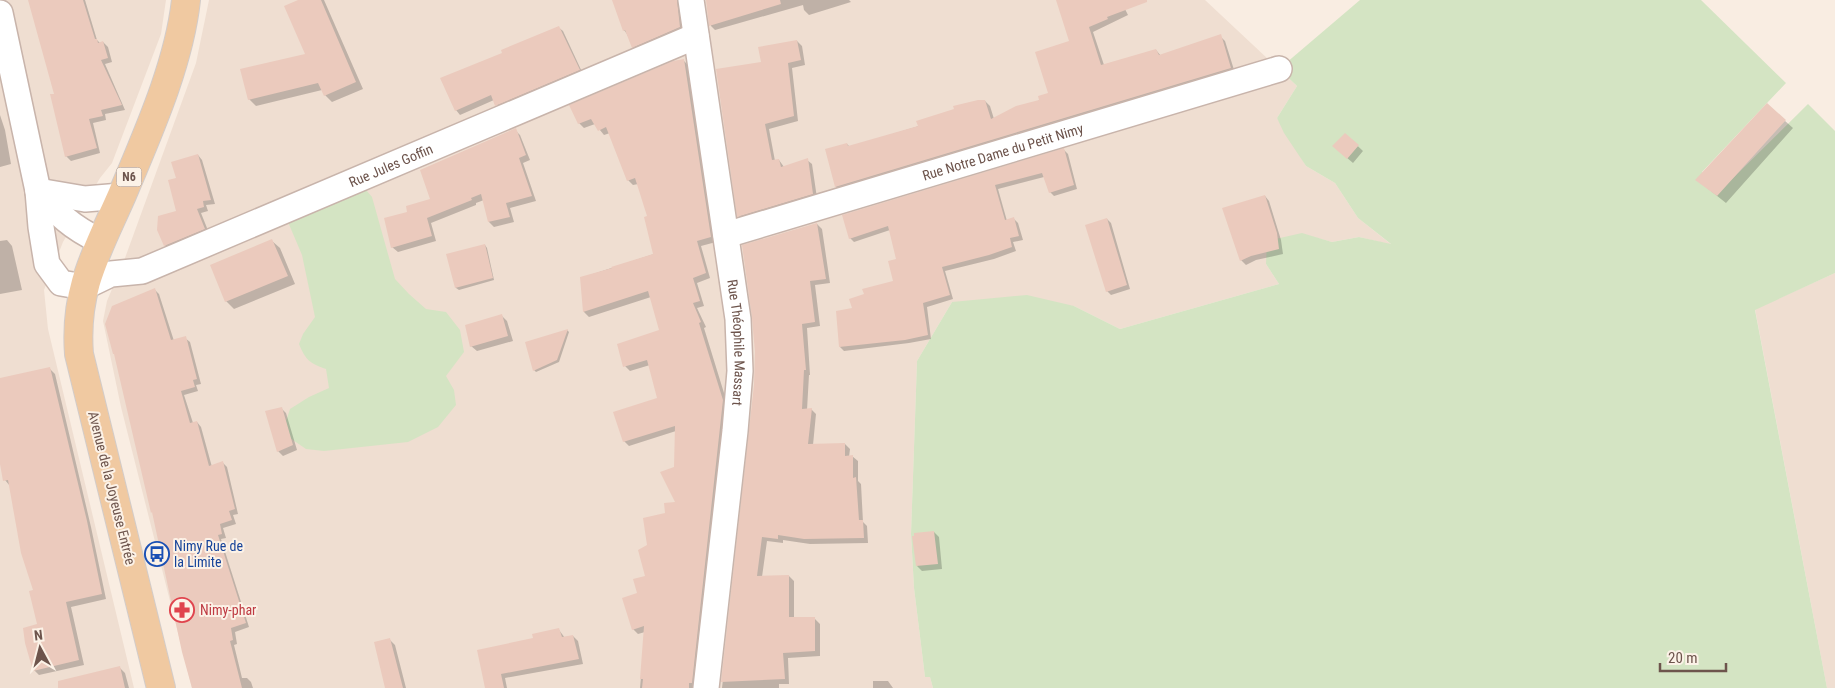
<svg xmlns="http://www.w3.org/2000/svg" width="1835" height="688" font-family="'Roboto Condensed',sans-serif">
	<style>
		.residential { fill: #efded1 }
		.green { fill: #d4e4c3 }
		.shadow { fill: #0003 }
		.building { fill: #ebcabd }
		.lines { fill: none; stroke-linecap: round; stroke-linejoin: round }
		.minor-casing { stroke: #c8b4ab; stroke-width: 28 }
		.primary-casing { stroke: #d3ccc9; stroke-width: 30 }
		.minor { stroke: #fff; stroke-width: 25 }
		.primary { stroke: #f0c9a1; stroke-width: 28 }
		.labels { text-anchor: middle; stroke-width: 4; stroke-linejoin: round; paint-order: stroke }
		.shield { fill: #fcf2e7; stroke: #98837a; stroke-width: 1 }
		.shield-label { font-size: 12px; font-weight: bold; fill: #6d544c }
		.street-label { font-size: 14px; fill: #6d544c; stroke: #fcf2e7 }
		.transit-label { font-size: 14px; fill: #164399; stroke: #fcf2e7; text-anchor: start }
		.health-label { font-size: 14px; fill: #be3a42; stroke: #fcf2e7; text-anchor: start }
	</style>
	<rect width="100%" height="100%" fill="#f9ede2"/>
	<path class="residential" d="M0,0H166L161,34L112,163L100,178L63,242L44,290L48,329L134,688H0Z
		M209,0H1205L1297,86L1277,118L1306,166L1335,183L1358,218L1392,245L1359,237L1332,242L1302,234L1266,264L1279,284L1120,329L1074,306L952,302L917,361L911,534L914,588L925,677H930L933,688H192L121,407L103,321L107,301L125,258L196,63Z
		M1835,273V688H1827L1755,309Z"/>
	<path class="green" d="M1360,0H1701L1786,83L1702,172L1720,191L1808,104L1835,131V273L1755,310L1827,688H933L930,677H925L914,588L911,534L917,361L952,302L1027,295L1074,306L1120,329L1279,284L1266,264L1267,241L1302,233L1332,242L1359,237L1391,244L1358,218L1335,183L1306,166L1284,133L1277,118L1297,86L1279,69Z
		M366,190L372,197L395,279L409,294L426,309L446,312L460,330L464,352L446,376L454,390L456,405L438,427L408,442L324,451L306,449L290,438L286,421L290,409L309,397L329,388L326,369C310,363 306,361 299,344L303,334L315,317L302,255L288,222Z"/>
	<path class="shadow" d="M30,0H85L97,40L100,43L103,42L108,47L112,62L105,64L125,110L105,114L106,120L93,123L100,153L71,161L66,156L55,94Z
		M301,0H324L363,89L332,102L325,95L322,90L256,106L249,99L307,55Z
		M613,0H682L685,32L638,52L633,47L627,34L624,30Z
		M707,0H849L851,2L809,15L804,10L803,5L715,30L711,26Z
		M1058,0H1132L1125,9L1128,15L1093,32L1104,65L1156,50L1161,56L1220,36L1225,41L1235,73L841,192L836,187L847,144L850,147L919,126L985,101L990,106L994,119L1040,100L1050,94L1070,42Z
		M558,27L563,31L583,74L500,109L494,100L460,115L456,110L503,54Z
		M797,41L802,46L805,65L792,68L798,121L769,129L775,161L779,160L784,167L807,160L812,164L817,198L743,221L739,216L763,63Z
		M684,61L689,66L716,242L701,246L710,278L697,283L704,306L697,308L706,327L704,328L728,406L697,688H640L645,632L638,634L633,629L639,594L646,577L649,546L666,514L677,503L675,468L676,431L629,446L624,441L659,399L650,365L630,371L625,366L661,331L651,297L589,317L584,312L581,278L654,254L649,217L638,184L633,185L628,180L610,133L604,135L595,124L584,128L579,123Z
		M1767,105L1793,128L1726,203L1697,180Z
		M0,115L5,130L11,164L0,167Z
		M515,130L520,135L530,160L523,163L536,201L510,208L514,222L494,227L489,222L484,200L476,203V205L431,223L436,241L398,252L392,247L409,213L431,200Z
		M1345,134L1363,151L1353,163L1339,151Z
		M1064,150L1068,154L1077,189L1054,196L1050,192L1044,177L998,189L1007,221L1014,219L1018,223L1023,240L1013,242L1016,251L994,259L945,271L953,299L927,307L931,339L909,343L844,351L840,347L854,309L895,282L897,260L890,230L854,242L850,238Z
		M198,155L202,160L215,204L206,205L208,211L201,213L209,233L169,250L165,245L177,211V179Z
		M1265,196L1269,201L1281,240L1283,254L1256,260L1246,265L1241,260Z
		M1107,219L1111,223L1130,289L1111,295L1107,291Z
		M817,224L822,229L830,283L815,285L820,326L807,328L810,375H809L807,410L811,409L816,414L813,445L845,444L850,449L849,457L852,456L858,461V481L861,484L863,522L867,526L868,543L810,544L783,540V543L767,541L762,577L789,576L794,581V618L815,619L820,624V656L788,658L789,684H779V688H722L756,385Z
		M7,240L12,246L22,290L0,294V241Z
		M272,241L280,248L295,284L234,309L226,301Z
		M485,245L487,248L494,280L459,290L456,288L448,255Z
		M154,289L159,294L174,341L185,338L190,342L201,384L196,385L198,391L184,395L193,423L197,422L201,427L212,467L223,463L227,467L238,514L233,515L236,524L223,528L226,538L221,539L249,627L235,632L237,644L234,645L242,678H247L251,682L253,688H193Z
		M501,315L507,321L513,341L477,351L471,346Z
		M567,330L569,332L559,362L536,372L534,370Z
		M50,369L55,374L91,527L106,599L71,607L84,665L39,675L34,670L38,625L35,591L10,486L5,480L0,455V379Z
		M281,408L286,413L297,450L283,456L278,451Z
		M934,532L939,537L942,569L922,571L917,566Z
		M559,630L565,638L573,636L578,641L583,664L505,678L507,688H486L535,639Z
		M390,640L395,645L406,688H386Z
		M120,668L125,673L129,688H81Z
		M873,681H888L893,688H873Z"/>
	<path class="building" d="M28,0H83L95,39H97L98,43L103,41L108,58L101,60L122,105L101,110L103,116L89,119L97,148L65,157L50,94H54Z
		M298,0H321L356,82L324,96L318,83L248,100L240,69L305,54L284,6Z
		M612,0H677L680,27L632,48L625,30L623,31Z
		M706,0H780L781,4L709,26Z
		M1056,0H1147V2L1107,17L1108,19L1089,27L1101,65L1156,49L1159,55L1221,34L1231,68L835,187L825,149L847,143L848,146L918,126L916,121L954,109L953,106L978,100H985L991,119L1016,106L1039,100L1038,96L1048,93L1035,52L1069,41Z
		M559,26L580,70L495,106L491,95L455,111L440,78L502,53L501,50Z
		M797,40L801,60L788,63L794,116L765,124L772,160L779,159L781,167L808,158L813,194L737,217L716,69L761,62L758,47Z
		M684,59L711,237L697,241L706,273L693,278L700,301L693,303L701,322L699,323L723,400L692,683H689V688H642L643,679H640L644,626L632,630L622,598L637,593L633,579L645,576L638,550L647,545L643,518L665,513L664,503L675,502L660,472L674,467L675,426L623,442L613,412L657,398L647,360L623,367L617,344L659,330L648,291L583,312L580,277L612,268L611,267L653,254L644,217L647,216L635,178L627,181L606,127L598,131L591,119L578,124L569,105L673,61Z
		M1767,103L1786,120L1717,196L1695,180Z
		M516,128L526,155L519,158L532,196L506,203L510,217L488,222L481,194L471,198L472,200L427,218L432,236L391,248L384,218L407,212L406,206L430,199L420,170Z
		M1345,133L1359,145L1347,159L1332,146Z
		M1064,148L1074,185L1049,193L1042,173L995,185L1005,220L1014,217L1019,236L1010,238L1012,247L989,255L942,267L950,295L923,303L928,335L905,340L839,347L836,311L852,308L849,299L864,294L862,289L893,281L888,261L896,259L888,226L849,239L842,215Z
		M198,154L211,200L203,201L204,207L197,209L205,229L164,246L157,230L158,216L176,211L168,180L176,178L171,162Z
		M1265,195L1277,233L1279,249L1251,256L1240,261L1222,208Z
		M1107,218L1127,285L1106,292L1085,225Z
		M817,223L826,279L810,281L815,322L802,324L806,370H804L802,409L812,408L808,444L845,443V456L853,455V478L856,477L859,520H863L864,538L804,539L778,535V539L762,537L757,576L789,575V617H815V651L783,653L785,679L721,682L754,385L755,352L752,318L742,245Z
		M272,239L288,276L225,302L210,265Z
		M485,244L493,278L455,288L446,254Z
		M155,288L171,340L186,336L197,379L193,380L195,387L181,391L190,423L197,421L209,466L223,461L235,509L229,511L232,520L220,524L222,534L218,535L246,623L231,628L233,640L230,641L242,688H192L182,652L152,512L151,513L114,354H113L105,324L112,306Z
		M502,314L508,336L470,347L465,325Z
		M568,329L557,360L533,371L525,342Z
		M50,367L87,521L102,594L66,602L79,660L33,671L25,643L23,628L37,624L29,591L33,590L21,553L8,480L3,481L0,464V378Z
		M282,407L293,445L277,452L265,411Z
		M934,531L938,564L916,566L912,536H914V533Z
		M559,628L562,637L573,635L579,659L501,674L504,688H485L477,650L533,638L532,634Z
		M390,638L403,688H385L374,642Z
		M120,666L125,688H58V681Z"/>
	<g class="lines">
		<defs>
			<g id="minor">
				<path id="s1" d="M691,0L738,319L740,371L735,431L706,688"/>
				<path id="s2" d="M0,13L38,191L41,227L47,264L61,283L84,287L111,274L142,271L696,36"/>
				<path d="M38,191L85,199L121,196"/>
				<path d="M38,191C59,215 71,227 100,241"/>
				<path id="s3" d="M726,235L1279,69"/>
			</g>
			<path id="primary" d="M161,688L79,354C74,289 97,252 122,195C147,135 179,65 186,0"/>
		</defs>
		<use href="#minor" class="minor-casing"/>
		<use href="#primary" class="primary-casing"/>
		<use href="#minor" class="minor"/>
		<use href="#primary" class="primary"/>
	</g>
	<defs>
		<symbol id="bus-ring" viewBox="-11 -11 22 22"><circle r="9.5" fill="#fcf2e7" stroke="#1a4fb4" stroke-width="1.5"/><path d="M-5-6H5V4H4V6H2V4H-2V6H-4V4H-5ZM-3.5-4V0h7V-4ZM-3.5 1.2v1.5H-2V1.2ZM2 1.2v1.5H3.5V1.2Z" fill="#1a4fb4"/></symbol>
		<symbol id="pharmacy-ring" viewBox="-11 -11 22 22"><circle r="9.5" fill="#fcf2e7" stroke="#e0444e" stroke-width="1.5"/><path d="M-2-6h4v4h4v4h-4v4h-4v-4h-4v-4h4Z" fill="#e0444e"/></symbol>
	</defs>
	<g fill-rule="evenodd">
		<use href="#bus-ring" x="143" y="540" width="28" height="28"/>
		<use href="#pharmacy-ring" x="168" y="596" width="28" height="28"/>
	</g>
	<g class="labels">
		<rect class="shield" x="116.5" y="167.5" width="25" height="19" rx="4"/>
		<g class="shield-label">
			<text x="129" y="181">N6</text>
		</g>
		<g class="street-label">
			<text dy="5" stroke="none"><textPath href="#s3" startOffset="289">Rue Notre Dame du Petit Nimy</textPath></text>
			<text dy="5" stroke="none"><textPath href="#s2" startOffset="634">Rue Jules Goffin</textPath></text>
			<text dy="5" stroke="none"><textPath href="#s1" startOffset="346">Rue Théophile Massart</textPath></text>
			<text transform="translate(112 488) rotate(76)" y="5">Avenue de la Joyeuse Entrée</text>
		</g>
		<g class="transit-label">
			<text x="174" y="551">Nimy Rue de<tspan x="174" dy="16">la Limite</tspan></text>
		</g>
		<g class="health-label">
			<text x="200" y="615">Nimy-phar</text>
		</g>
	</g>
	<g transform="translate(40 648) rotate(353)" stroke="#fcf2e7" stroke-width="4" paint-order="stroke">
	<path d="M0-4L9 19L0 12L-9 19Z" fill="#6d544c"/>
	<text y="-8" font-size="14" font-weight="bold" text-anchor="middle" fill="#6d544c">N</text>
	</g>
	<path d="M1660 663v8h66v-8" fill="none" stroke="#6d544c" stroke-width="2.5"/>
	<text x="1668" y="663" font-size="15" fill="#6d544c" stroke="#fcf2e7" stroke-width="4" paint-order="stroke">20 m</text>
</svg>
